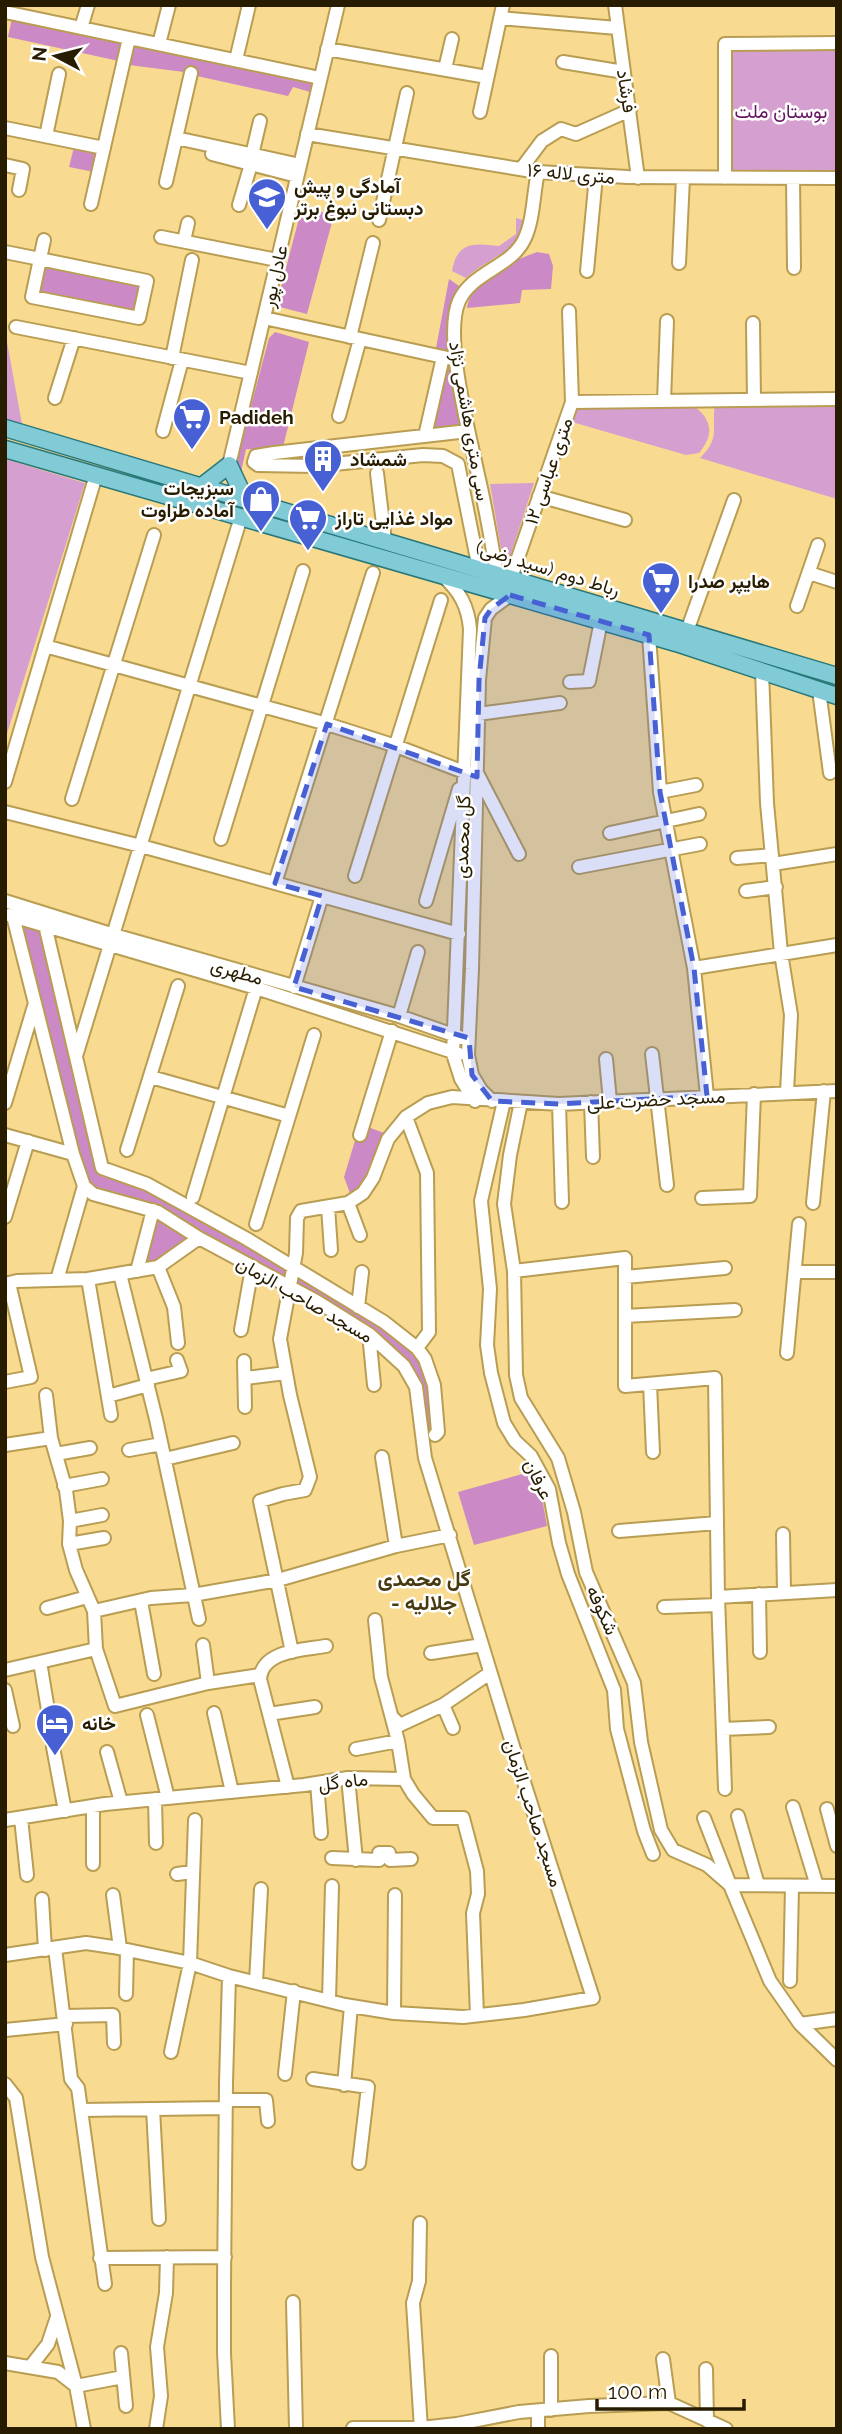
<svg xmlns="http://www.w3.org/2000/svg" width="842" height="2434" font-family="Raleway,Vazirmatn,sans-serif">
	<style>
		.green { fill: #d5a0d0 }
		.forest { fill: #cb89c5 }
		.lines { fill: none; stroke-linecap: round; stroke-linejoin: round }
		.minor-casing { stroke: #b89d52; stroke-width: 16 }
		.major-casing { stroke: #2b787a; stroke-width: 19 }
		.minor { stroke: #fff; stroke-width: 12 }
		.major { stroke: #81cbd6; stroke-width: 16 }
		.marked { fill: #4761d5; fill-opacity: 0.2; stroke: #4761d5; stroke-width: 5; stroke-dasharray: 14 9; stroke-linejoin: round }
		.labels { text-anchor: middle; stroke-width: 5; stroke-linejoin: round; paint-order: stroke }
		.street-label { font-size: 19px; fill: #271c00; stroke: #fff }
		.park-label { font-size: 19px; fill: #641561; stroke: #fff }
		.poi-label { font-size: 19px; font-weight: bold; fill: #271c00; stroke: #fff; text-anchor: start }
		.neighbourhood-label { font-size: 21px; font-weight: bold; fill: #483a11; stroke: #fff }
	</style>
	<rect width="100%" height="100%" fill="#f8db90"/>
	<path class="green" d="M837,43V178H725V44Z
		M516,218L526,221C519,252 487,258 466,278L452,271C457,241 474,243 499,246L516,234Z
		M5,331L22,424L5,419Z
		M691,404C712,418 715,434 699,453L686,455L572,422L578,407Z
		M715,404H837V499L700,458C721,437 711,430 715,404Z
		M5,459L85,483L5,740Z
		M534,483L508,563L503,561L490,484Z"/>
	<path class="forest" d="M12,18L123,42L119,61L8,37Z
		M135,45L314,81L310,92L293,87L288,96L197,76L189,69L184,72L129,65Z
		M74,147L98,153L94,172L69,167Z
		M302,207L334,215L307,314L276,306Z
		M537,252L549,254L553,266L551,289L522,290L520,303L467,308C472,277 510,262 537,252Z
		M44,264L142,284L136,314L38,294Z
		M449,279L462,288L453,355L436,348Z
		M275,332L309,342L283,447L257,450L246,449L241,472L236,463L269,338Z
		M445,368L455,371L465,427L429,431Z
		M17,921L44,927L99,1164L145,1186L291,1268L287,1284L192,1231L95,1192L87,1183Z
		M360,1124L384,1133L363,1185L351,1196L344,1177Z
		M155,1213L196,1238L157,1264L140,1268Z
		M296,1269L356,1307L424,1360L436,1428L429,1434L423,1435L404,1363L290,1286Z
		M533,1471L542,1498L547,1526L474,1545L458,1492Z"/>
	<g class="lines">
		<defs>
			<path id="minor" d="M615,5L638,178
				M5,12L320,78
				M500,18L617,28
				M81,28L88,5
				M159,44L169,5
				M327,49L487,77
				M236,60L249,5
				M563,62L624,72
				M445,69L452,39
				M480,112L503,5
				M5,128L104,148
				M307,134L538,172L628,177L837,178
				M46,136L59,74
				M176,138L300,165
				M212,154L297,176
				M252,155L260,121
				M5,165L23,169L19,190
				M521,169L542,141L561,129L576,134L630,110
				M725,178V44L837,43
				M793,178L794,268
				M166,182L191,73
				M91,204L129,38
				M239,205L251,164
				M379,220L407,93
				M161,237L277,260
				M184,241L188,223
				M5,252L40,259L44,240
				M40,259L147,281L139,318L32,297Z
				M679,263L683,178
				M587,271L596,176
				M264,318L457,360
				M753,323L754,400
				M16,327L251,373
				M350,337L373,243
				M172,358L192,260
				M55,398L74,338
				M664,401L667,321
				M572,402L837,399
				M339,416L360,339
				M163,431L182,360
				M468,431L274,453L256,456L254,462L258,465L314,466L423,455L443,456L458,464L479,569
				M425,436L443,357
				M229,465L338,5
				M377,473L385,541
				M539,496L625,520
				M809,573L837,582
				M497,574C491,541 486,508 478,475C470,435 443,337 459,301C472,272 511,267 524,240C534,220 533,194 538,172
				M443,576C460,592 468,606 470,629L453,1054L461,1079L475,1101
				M511,578L572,402L569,311
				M797,606L818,545
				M687,631L734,500
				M649,635L660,792L694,968L707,1096
				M45,646L327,724L396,746L464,772L477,773L519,854
				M762,671L767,803L781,953L791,1015L787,1092
				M570,682L589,681L601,621
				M819,690L830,773
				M478,714L560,703
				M5,782L96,475
				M660,792L696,785
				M72,799L154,535
				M5,812L141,846L459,934
				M610,833L699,814
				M221,839L303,571
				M737,858L772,855
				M773,864L837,854
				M579,867L700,844
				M355,876L441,600
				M275,883L373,573
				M746,891L776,887
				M5,901L114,935L399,1016L462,1038
				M426,901L459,789
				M9,915L256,988L459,1054
				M45,925L102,1168L147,1184L247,1239L384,1322L417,1348L425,1359L434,1385L438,1432L435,1435
				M694,968L837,945
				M294,987L322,896
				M399,1016L418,952
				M652,1054L667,1185
				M76,1056L241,517
				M606,1059L610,1101
				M151,1077L289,1116
				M492,1101L481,1090L472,1075L468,1055L472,969L479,680L485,618L491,609L510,595
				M504,1101L481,1201L490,1289L487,1345L491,1373L504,1423L515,1441L531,1456L549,1489L559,1543L568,1574L614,1690L617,1729L644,1831L653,1854
				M521,1102L510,1155L504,1204L514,1271L516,1375L521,1398L558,1458L574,1512L586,1572L634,1683L641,1742L661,1830L673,1850L707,1865L730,1885L770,1981L800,2024L837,2060
				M591,1102L593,1157
				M5,1103L35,1003
				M559,1104L562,1202
				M406,1117L427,1173L429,1332L417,1348
				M5,1135L73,1154
				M360,1135L392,1031
				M127,1150L178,986
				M193,1197L256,988
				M702,1198L750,1196L754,1094
				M348,1203L360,1235
				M813,1203L824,1091
				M328,1207L331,1250
				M5,1217L28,1141
				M256,1224L314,1035
				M158,1267L174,1307L178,1343
				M137,1271L153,1210
				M514,1271L625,1258V1386L715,1378L718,1597L725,1789
				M795,1272H837
				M120,1274L156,1419L199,1619
				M625,1277L725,1268
				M88,1279L111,1415
				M57,1280L84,1186
				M5,1284L17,1281L88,1279L158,1267L199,1238
				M358,1307L362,1272
				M625,1316L735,1310
				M241,1330L252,1268
				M369,1334L374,1385
				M787,1353L799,1224
				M244,1361L245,1407
				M246,1378L286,1373
				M146,1379L181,1371L177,1360
				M5,1382L31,1377L9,1283
				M650,1384L653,1452
				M46,1395L51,1438L66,1490L70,1521L69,1544L76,1570L94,1611L96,1649L115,1706L208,1683L260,1675
				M108,1396L148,1385
				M5,1445L51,1438
				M129,1450L161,1444
				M56,1454L90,1448
				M382,1457L396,1546
				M165,1459L233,1443
				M64,1486L102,1479
				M70,1521L102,1515
				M619,1531L717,1523
				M783,1534L784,1592
				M69,1544L104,1538
				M759,1594L760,1652
				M718,1597L837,1590
				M141,1601L154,1674
				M664,1607L718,1605
				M47,1608L87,1597
				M94,1611L151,1598L193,1595L278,1580L396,1546L450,1535
				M375,1620L381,1677L398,1741L404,1779
				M203,1645L208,1683
				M292,1652L260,1501L283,1494L305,1490L310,1477L290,1395L280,1339L296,1253L297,1218L301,1211L348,1203L363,1193L373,1178L388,1139L406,1117L428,1103L452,1097L559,1104L837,1091
				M431,1653L482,1645
				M40,1662L50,1722
				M5,1670L96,1649
				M5,1690L13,1726
				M443,1705L453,1728
				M214,1713L232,1792
				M269,1714L315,1707
				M147,1715L168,1798
				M392,1717L400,1725L443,1705L490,1673
				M723,1729L769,1727
				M53,1747L65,1811
				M356,1749L398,1741
				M107,1752L121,1802
				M348,1778L356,1860
				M317,1783L321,1833
				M288,1787L260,1679C262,1650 304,1650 326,1646
				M155,1799L156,1843
				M93,1806V1864
				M793,1807L817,1886
				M827,1809L837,1846
				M738,1816L758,1885
				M21,1818L27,1875
				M704,1818L730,1885L837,1886
				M5,1820L105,1804L304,1785L348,1778L404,1779L413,1794L433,1818H463L477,1871L478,1894L473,1913L477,2015
				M332,1858L379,1860V1853H389L390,1860L411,1859
				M177,1874L192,1872
				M113,1895L120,1948
				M42,1899L45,1950
				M55,1948L71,2079L78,2088L105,2284
				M5,1955L86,1943L113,1947L190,1963L229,1976L345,2005L394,2013L463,2017L524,2010L593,1998L523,1779L425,1458L416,1387L404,1366L369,1334L318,1302L199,1238L158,1212L93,1194L84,1186L73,1154L13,916
				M790,1981L792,1886
				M256,1982L261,1889
				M126,1994L127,1950
				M329,2000L332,1886
				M394,2013L395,1895
				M65,2016L113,2015L114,2043
				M800,2024L837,2019
				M5,2030L66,2024
				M171,2052L190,1963L195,1820
				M285,2074L294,1991
				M313,2079L368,2087L359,2163
				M5,2084L16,2098L42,2257L76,2386L84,2429
				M344,2085L351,2006
				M226,2100H266L268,2121
				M153,2109L159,2219
				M81,2110L226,2108
				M420,2223L419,2281L413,2303L421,2429
				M100,2258L225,2257
				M293,2302L296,2429
				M121,2353L126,2406
				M551,2356V2410
				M663,2359L669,2403
				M5,2363L58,2372L76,2386L123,2377
				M31,2366L48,2344L57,2317
				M706,2369L707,2421
				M538,2411V2429
				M353,2428H421L457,2424L519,2412L589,2406L669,2403L726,2429
				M156,2429L161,2396L157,2347L166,2293L167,2257
				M228,2429L224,2353V2282L226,2083L229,1976"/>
			<path id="major" d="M5,428L837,676
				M5,449L676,643L837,696
				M202,486L229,465L245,499"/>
		</defs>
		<use href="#minor" class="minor-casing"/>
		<use href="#major" class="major-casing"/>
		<use href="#minor" class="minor"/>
		<use href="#major" class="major"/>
	</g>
	<path class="marked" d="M510,595L649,635L660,792L694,968L707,1096L559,1104L492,1101L472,1075L469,1038L294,987L322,896L275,883L327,724L477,777L479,680L485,618L491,609Z"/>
	<defs>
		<symbol id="school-pin" viewBox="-11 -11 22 30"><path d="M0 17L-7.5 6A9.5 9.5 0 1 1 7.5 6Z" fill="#4761d5" stroke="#fff"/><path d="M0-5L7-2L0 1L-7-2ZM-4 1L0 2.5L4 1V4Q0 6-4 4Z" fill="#fff"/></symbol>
		<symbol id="supermarket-pin" viewBox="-11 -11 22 30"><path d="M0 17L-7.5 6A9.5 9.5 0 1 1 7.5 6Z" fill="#4761d5" stroke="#fff"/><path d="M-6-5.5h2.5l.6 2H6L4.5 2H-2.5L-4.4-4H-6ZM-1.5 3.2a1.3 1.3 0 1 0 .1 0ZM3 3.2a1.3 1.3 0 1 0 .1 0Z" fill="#fff"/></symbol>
		<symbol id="building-pin" viewBox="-11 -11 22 30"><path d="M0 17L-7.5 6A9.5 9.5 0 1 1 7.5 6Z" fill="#4761d5" stroke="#fff"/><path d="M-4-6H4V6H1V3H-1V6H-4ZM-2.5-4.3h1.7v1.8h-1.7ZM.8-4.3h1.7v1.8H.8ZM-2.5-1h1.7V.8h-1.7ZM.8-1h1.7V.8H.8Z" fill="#fff"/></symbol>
		<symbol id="shop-pin" viewBox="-11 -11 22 30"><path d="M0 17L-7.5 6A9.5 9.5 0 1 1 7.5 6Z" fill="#4761d5" stroke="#fff"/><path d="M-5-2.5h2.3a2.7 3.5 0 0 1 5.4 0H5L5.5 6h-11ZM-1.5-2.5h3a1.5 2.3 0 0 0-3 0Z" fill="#fff"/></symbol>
		<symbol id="hotel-pin" viewBox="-11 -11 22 30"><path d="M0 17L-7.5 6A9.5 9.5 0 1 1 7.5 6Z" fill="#4761d5" stroke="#fff"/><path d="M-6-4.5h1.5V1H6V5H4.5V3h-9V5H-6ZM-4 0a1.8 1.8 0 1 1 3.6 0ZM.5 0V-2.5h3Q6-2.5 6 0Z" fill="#fff"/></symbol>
	</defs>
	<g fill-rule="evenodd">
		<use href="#school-pin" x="245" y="175" width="44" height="60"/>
		<use href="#supermarket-pin" x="170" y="395" width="44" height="60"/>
		<use href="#building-pin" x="301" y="437" width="44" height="60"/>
		<use href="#shop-pin" x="239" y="477" width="44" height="60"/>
		<use href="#supermarket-pin" x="286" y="496" width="44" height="60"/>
		<use href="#supermarket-pin" x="639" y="559" width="44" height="60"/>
		<use href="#hotel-pin" x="33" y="1701" width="44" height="60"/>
	</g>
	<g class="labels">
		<g class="street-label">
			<text transform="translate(627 91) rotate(81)" y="7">فرشاد</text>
			<text transform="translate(571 173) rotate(5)" y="7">۱۶ متری لاله</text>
			<text transform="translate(274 276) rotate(-77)" y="7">عادل پور</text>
			<text transform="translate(470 421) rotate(80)" y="7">سی متری هاشمی نژاد</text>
			<text transform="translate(548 471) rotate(-71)" y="7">۱۲ متری عباسی</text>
			<text transform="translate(548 568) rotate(17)" y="7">رباط دوم (سید رضی)</text>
			<text transform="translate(462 837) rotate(-88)" y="7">گل محمدی</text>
			<text transform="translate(237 971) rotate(16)" y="7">مطهری</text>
			<text transform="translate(656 1099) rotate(-3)" y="7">مسجد حضرت علی</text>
			<text transform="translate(305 1299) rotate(30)" y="7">مسجد صاحب الزمان</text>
			<text transform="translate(539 1479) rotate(64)" y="7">عرفان</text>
			<text transform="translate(603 1610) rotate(66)" y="7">شکوفه</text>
			<text transform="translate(343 1781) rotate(-7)" y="7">ماه گل</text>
			<text transform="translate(534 1813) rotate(72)" y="7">مسجد صاحب الزمان</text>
		</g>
		<g class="park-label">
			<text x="781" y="118">بوستان ملت</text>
		</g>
		<g class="poi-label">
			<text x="294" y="193">آمادگی و پیش<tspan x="294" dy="22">دبستانی نبوغ برتر</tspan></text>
			<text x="219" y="424">Padideh</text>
			<text x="350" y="466">شمشاد</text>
			<text x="234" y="495" text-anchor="end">سبزیجات<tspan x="234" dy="22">آماده طراوت</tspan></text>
			<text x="335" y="525">مواد غذایی تاراز</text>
			<text x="688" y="588">هایپر صدرا</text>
			<text x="82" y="1730">خانه</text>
		</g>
		<g class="neighbourhood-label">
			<text x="424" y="1586">گل محمدی<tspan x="424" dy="24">- جلالیه</tspan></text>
		</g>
	</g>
	<rect width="842" height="2434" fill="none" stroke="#271c00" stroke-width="14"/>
	<g transform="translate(56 56) rotate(277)" stroke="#ffffff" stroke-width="5" paint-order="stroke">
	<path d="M0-5L12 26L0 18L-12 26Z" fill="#271c00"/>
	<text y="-10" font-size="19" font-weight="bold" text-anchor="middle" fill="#271c00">N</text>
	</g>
	<path d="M597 2399v10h147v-10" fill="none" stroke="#271c00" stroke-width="3.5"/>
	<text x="608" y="2399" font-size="21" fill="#271c00" stroke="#ffffff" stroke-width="5" paint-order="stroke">100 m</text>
</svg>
